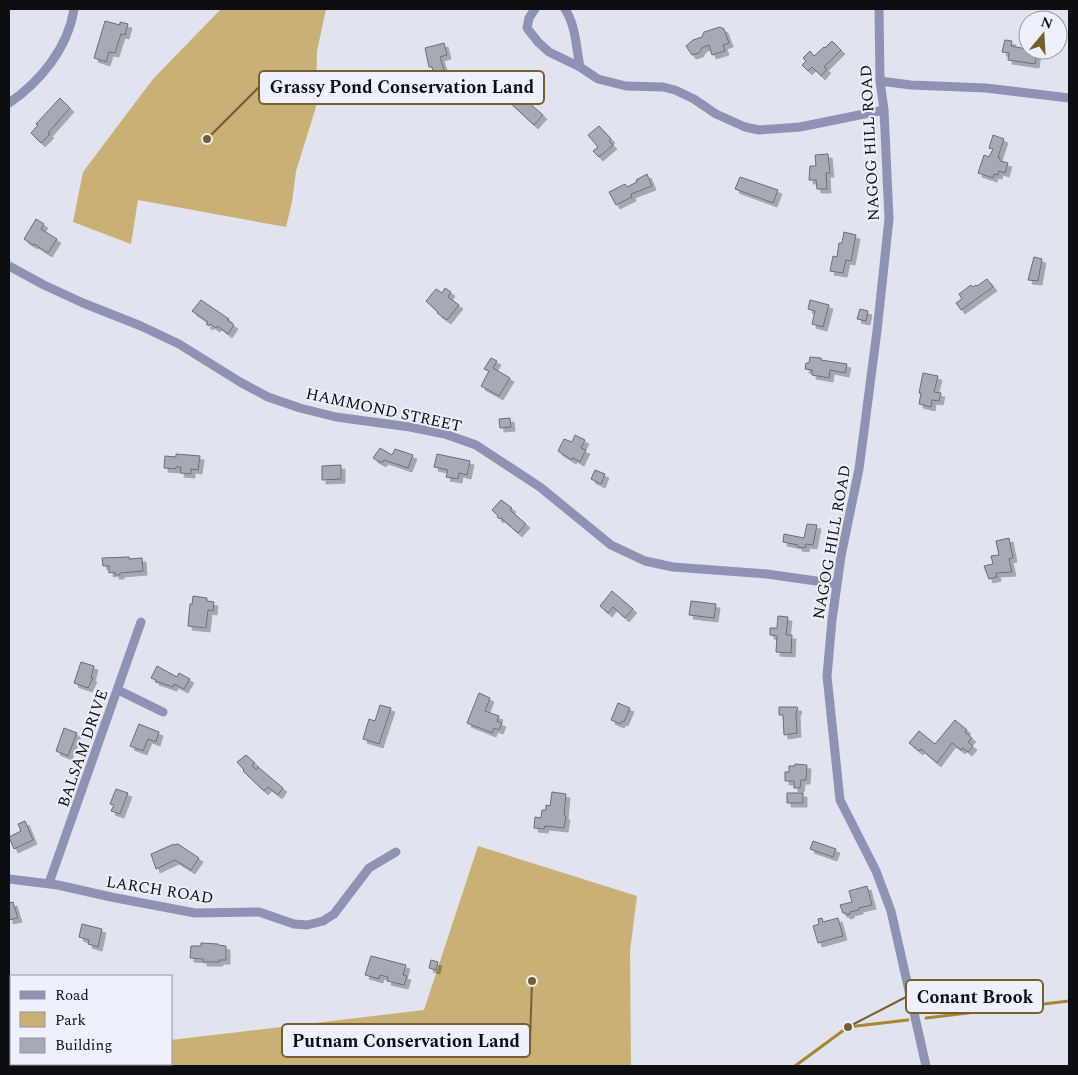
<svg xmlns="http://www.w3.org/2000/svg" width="1078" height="1075" font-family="Spectral,serif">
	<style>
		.green { fill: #c9b076 }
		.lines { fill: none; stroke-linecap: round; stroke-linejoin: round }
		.stream { stroke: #a78634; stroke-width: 3 }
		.building { fill: #a7a9b4; stroke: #6a6c76; filter: url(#shadow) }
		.street { stroke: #8e93b4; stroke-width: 9 }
		.labels { text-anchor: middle; stroke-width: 4; stroke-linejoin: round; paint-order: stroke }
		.street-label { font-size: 16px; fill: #0d0e12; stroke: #eef0fb }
		.leader { fill: none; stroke: #745f2e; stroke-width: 2 }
		.callout-dot { fill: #745f2e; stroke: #eef0fb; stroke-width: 2 }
		.callout { fill: #eef0fb; stroke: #745f2e; stroke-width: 2 }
		.callout-label { font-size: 18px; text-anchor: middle; font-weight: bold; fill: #0d0e12 }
	</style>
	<defs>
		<filter id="shadow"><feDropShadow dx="4" dy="4" stdDeviation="0" flood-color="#0004"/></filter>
	</defs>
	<rect width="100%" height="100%" fill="#e1e3ee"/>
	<path class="green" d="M221,9H326L317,51L316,107L296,171L292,202L286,227L138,200L131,244L73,222L83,172L153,79Z
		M478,846L637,896L630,951L631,1066H9L15,1064H171V1040L424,1010Z"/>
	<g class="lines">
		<path class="stream" d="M926,1018L1069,1001
			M795,1066L848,1027L908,1020"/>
	</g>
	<path class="building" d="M105,21L120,25V22L128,24L125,35L121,34L115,53L109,52L106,62L94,58Z
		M720,27L724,29L729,43L723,45L725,51L712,55L709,45L702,48L699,53L692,55L686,46L693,40L702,37L704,32Z
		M1005,40L1012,41L1011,46L1037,51L1035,64L1008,60L1009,53L1002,52Z
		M832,41L841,50L824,67L827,69L821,76L812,67L808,71L802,65L806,61L803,58L810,51L814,56L824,47L825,48Z
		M444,43L447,55L440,57L446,76L435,78L432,67H429L425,48Z
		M513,89L543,115L534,125L505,98Z
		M60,98L70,108L48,133L50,134L41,143L31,133L38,125L36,124Z
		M599,126L611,139L609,141L613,145L599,157L593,151L598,147L588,135Z
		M993,135L1004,139L998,157L1000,158V161L1008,163L1005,173L999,171L998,175L994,174L993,178L978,173L984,155L989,157L993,149L989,148Z
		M828,154L830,173H826L827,189H817L816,180H809L810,166H816L815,155Z
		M647,174L652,186L631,194L632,197L616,205L609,192L625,184L627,187L637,182L636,180Z
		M740,177L778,190L773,203L735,189Z
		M36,219L44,224L41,229L57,239L48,253L34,244L33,245L24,239Z
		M844,232L856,235L851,261L846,260L843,273L830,271L833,256L837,257L839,243H842Z
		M1034,257L1042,259L1038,281L1028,280Z
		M987,279L993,287L961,310L956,303L962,299L959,294L971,285L973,287L976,285L977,286Z
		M445,288L451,292L448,297L459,305L447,320L437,313L438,312L426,301L436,289L442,293Z
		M201,300L229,319L227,320L234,325L228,334L218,326L216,328L210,324L209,326L206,324L208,322L192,311Z
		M810,300L829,305L823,327L812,324L815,311L808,309Z
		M860,309L868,311L866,321L857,319Z
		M810,357L821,358V360L847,364L845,373L830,370L829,378L812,375V370L805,369L806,363H809Z
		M491,358L497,361L493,368L510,378L499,396L481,386L489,371L484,369Z
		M923,373L938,376L934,392L941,393L939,401L932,400L931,407L919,404L921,393H919Z
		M510,418L511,427L500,428L499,419Z
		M575,435L585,440L581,448L586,450L580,462L573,458L572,460L558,451L564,439L572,442Z
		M380,448L392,455L395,449L413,455L408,468L384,460L382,463L373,458Z
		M176,454L200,456L198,470L191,469V474L180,473L181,467H176L175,469L164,468L165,456L176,457Z
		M437,454L470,461L467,475L459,473L458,479L446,477L448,470L434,467Z
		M341,465V479L322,480V466Z
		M595,470L605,474L601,484L591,479Z
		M501,500L512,508L510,510L526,524L518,533L501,518L500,519L497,517L498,516L492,510Z
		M807,524L817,525L813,545L806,544L805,548L798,547V545L783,542L784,534L804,538Z
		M1009,538L1013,558L1009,559L1012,572L996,573L997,577L989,579L984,566L993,564L991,556L999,555L996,541Z
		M129,557V559L142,558L143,571L120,573V575H115V572L109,573V566H103L102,558Z
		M612,591L633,609L625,618L613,607L608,613L600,606Z
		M193,596L207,598V601L214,602L213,611L208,610L206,628L188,626L190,604H192Z
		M691,601L716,604L714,618L689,615Z
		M778,616L788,617L786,635H792L791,653L776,652L777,636L770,635V628H777Z
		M81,662L94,666L91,678H93L88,688L74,683Z
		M157,666L177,677L179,673L190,679L184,689L174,684L173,687L155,681L156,680L151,678Z
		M479,693L490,698L485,711L499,716L497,721L502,723L499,730L494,728L492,733L467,723Z
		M618,703L630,708L624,722L622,721L620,724L611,720Z
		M380,705L391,708L379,744L363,739L369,719L375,721Z
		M779,707H797L798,708L796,713L797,733L784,735L783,715H779Z
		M955,720L967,730L965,732L972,738L968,742L973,746L968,752L963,748L961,750L952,743L937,763L921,749L919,751L909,743L919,731L935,744Z
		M139,724L159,732L156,742L148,739L143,751L130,746Z
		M64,728L77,733L68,756L56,751Z
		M246,755L255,763L252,765L256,770L258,767L283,788L278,795L268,787L264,791L243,771L244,770L237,762Z
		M795,764L807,765L806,780H801L800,788H794V781H785V772H789V766H795Z
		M116,789L128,793L120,814L111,811L114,805L110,804Z
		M552,792L566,794L564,815L566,816L564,828L545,826L544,829L534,828L535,817L541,818L542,810H546V805L550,806Z
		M787,793H803V803H787Z
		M25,821L33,840L14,849L9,837L21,831L18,824Z
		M813,841L836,849L833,857L810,849Z
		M174,844V845L178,844L199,858L191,870L175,860L156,869L151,854Z
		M867,886L872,905L859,908V910L850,912V914L846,915V913H843L840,905L852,902L849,891Z
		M13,902L18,918L9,920V903Z
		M822,918L823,922L838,918L843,936L818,943L813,926L819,924L818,919Z
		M82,924L102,929L98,947L88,944L89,940L79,937Z
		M201,943L218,944V945L226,946V960H219V962H203V959L190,958L191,946H201Z
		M371,956L406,965L403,975L407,976L404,985L387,981L388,977L380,975L379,979L365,975Z
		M431,960L438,962L436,970L429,968Z"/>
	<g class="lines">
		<path class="street" d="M535,9L529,18L527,28L538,42L549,52L580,67L598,79L626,86L663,87L675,90L694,99L716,114L745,127L759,130L800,127L884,110
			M565,9C576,26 576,47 580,67
			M879,9L880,81L884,110L889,219L877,331L859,469L841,556L832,620L827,676L840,800L876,871L891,911L926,1066
			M880,81L911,85L986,88L1069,98
			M9,103C40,82 68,48 74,9
			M9,266L44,285L83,303L141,326L179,344L240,382L268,397L300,408L336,417L410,427L445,434L476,445L540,487L611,545L645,561L673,567L767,574L837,584
			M118,690L163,712
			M9,879L58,885L111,897L195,913L259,912L294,924L307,925L323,921L334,914L369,868L396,852
			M49,883L141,622"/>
	</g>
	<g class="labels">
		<g class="street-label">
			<text transform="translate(869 143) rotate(-93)" y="6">NAGOG HILL ROAD</text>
			<text transform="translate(384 409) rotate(12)" y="6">HAMMOND STREET</text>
			<text transform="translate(831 542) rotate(-80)" y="6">NAGOG HILL ROAD</text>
			<text transform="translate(82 748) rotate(-71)" y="6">BALSAM DRIVE</text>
			<text transform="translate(160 889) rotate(9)" y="6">LARCH ROAD</text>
		</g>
	</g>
	<path class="leader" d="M207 139L259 87M848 1027L906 997M532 981L530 1041"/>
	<g class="callout-dot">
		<circle cx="207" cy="139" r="5"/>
		<circle cx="848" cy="1027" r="5"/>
		<circle cx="532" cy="981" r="5"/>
	</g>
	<g class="callout">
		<rect x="259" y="71" width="285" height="33" rx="5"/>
		<rect x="906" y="980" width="137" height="33" rx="5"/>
		<rect x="282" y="1024" width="248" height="33" rx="5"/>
	</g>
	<g class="callout-label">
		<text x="402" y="93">Grassy Pond Conservation Land</text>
		<text x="975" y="1003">Conant Brook</text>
		<text x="406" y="1047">Putnam Conservation Land</text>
	</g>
	<rect width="1078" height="1075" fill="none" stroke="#0d0e12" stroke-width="20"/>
	<rect x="10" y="975" width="162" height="90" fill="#eef0fb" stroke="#94969e"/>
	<rect x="20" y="991" width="25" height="8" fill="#8e93b4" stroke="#94969e"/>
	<text x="55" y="1000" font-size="15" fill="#0d0e12">Road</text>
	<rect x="20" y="1012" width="25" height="15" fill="#c9b076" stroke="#94969e"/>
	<text x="55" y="1025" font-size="15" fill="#0d0e12">Park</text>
	<rect x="20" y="1038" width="25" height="15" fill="#a7a9b4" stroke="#94969e"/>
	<text x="55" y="1050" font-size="15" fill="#0d0e12">Building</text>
	<g transform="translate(1043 35) rotate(18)"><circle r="24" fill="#eef0fb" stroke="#94969e"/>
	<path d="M0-4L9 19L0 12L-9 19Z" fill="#745f2e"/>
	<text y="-8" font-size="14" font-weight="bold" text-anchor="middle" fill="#0d0e12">N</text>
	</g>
</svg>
